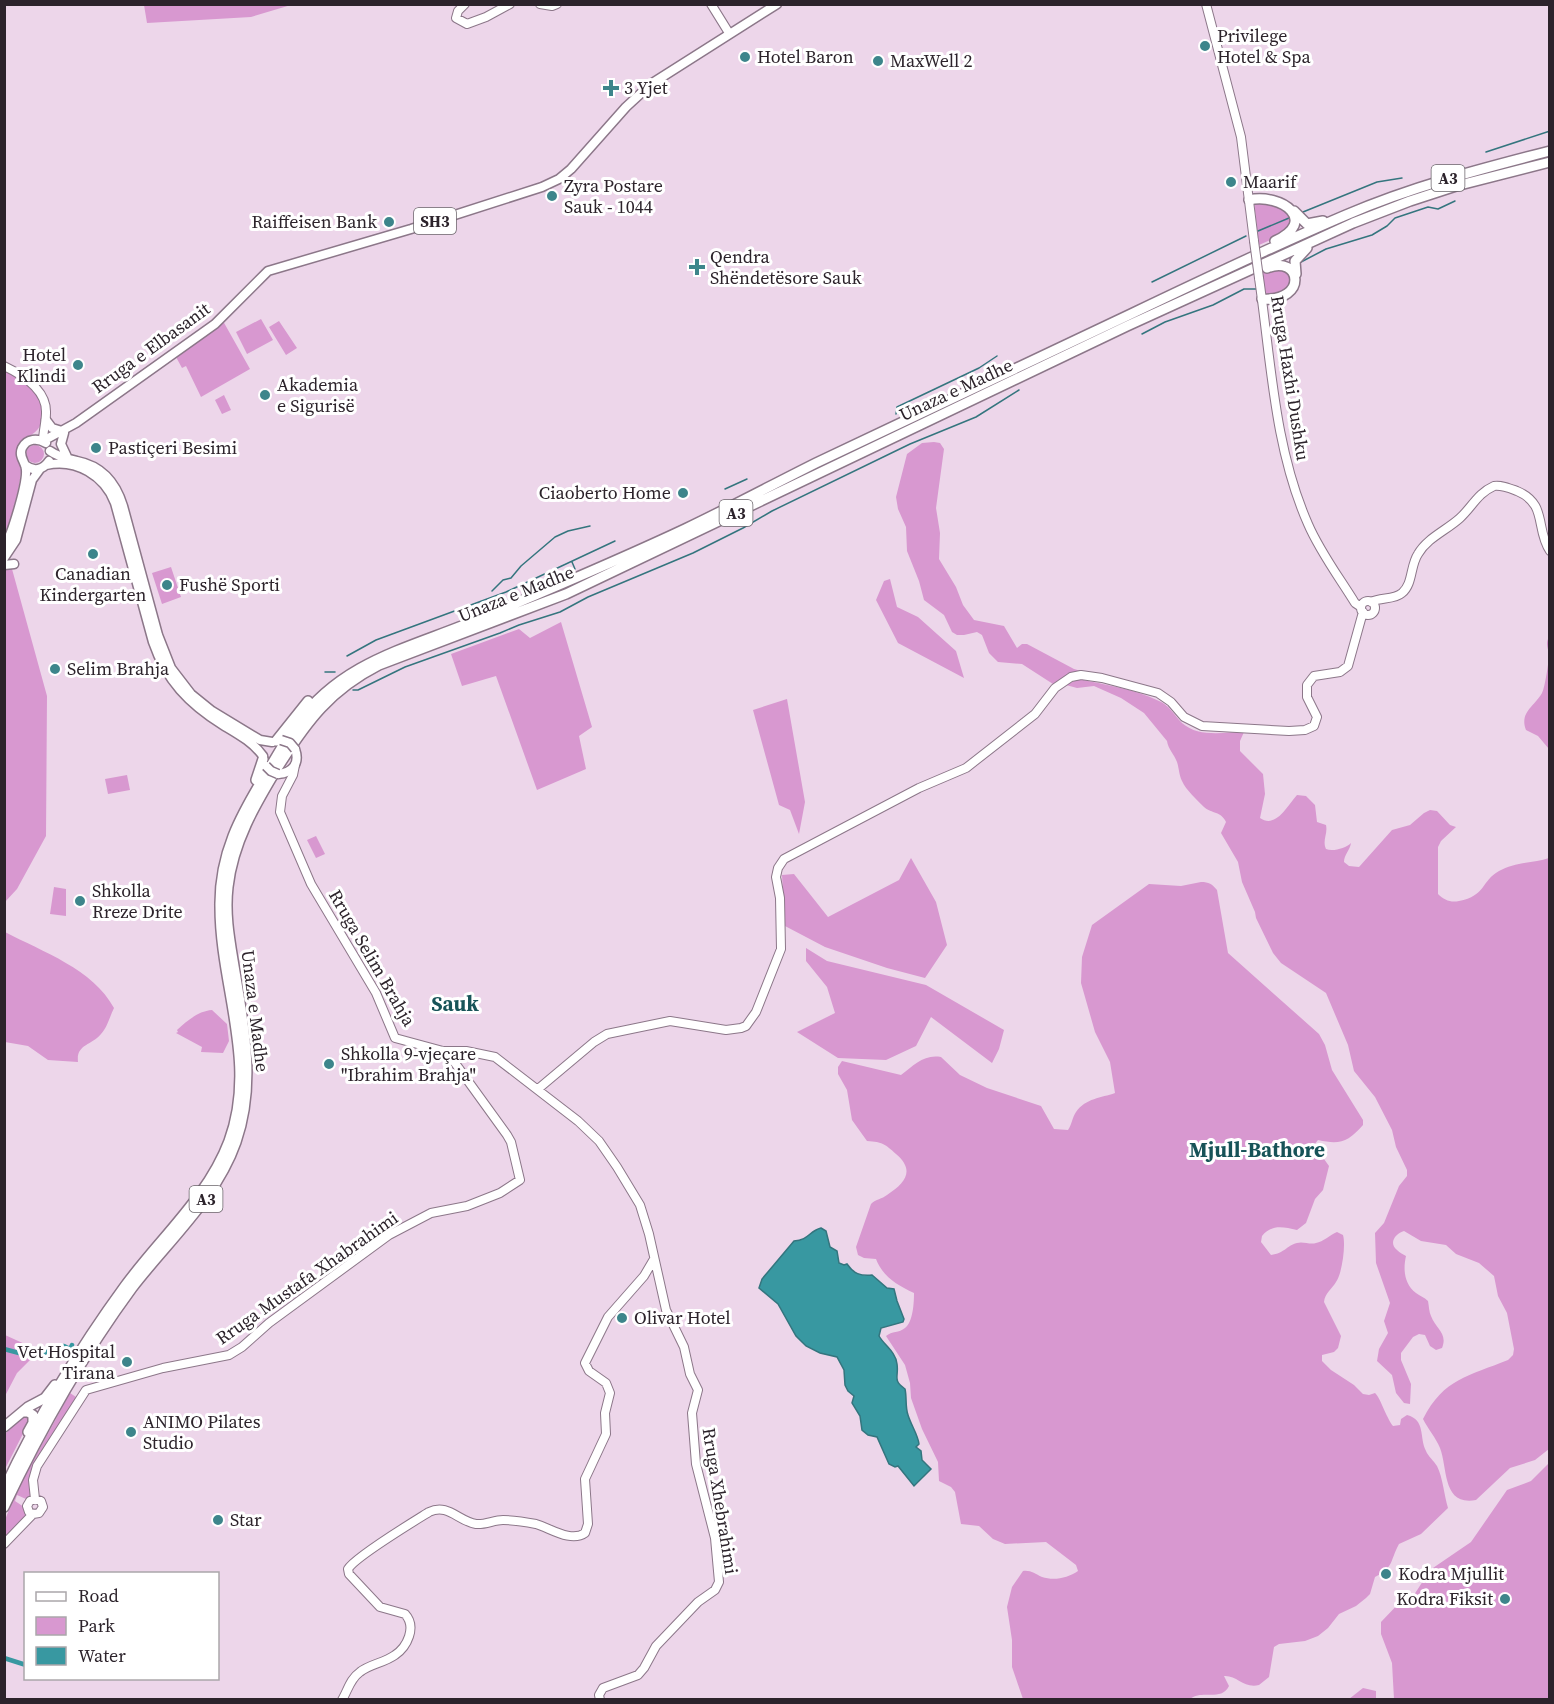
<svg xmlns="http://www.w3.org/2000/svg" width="1554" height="1704" font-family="'Source Serif 4',serif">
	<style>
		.green { fill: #d898d0 }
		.water { fill: #3898a1; stroke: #34757e; stroke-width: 1.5 }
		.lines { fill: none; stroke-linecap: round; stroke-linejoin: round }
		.stream { stroke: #34757e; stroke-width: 1.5 }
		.canal { stroke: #3898a1; stroke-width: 4.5 }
		.secondary-casing { stroke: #8c7789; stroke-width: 10 }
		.primary-casing { stroke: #8c7789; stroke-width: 11 }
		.highway-casing { stroke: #8c7789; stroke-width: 12 }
		.secondary { stroke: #fff; stroke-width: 8 }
		.primary { stroke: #fff; stroke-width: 8 }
		.highway { stroke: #fff; stroke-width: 9 }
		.secondary-bridge-casing { stroke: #8c7789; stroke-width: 10; stroke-linecap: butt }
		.primary-bridge-casing { stroke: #8c7789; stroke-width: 11; stroke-linecap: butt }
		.secondary-bridge { stroke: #fff; stroke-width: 8 }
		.primary-bridge { stroke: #fff; stroke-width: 8 }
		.poi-dot { fill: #3d858b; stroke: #fff; stroke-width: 2 }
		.labels { text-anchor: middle; stroke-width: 6; stroke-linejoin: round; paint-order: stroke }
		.shield { fill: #fff; stroke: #6b656b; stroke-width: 1.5 }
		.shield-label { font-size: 16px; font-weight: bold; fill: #2c232b }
		.poi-label { font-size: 18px; fill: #2c232b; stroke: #fff; text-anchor: start }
		.street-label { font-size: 18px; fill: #2c232b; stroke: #fff }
		.quarter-label { font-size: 21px; font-weight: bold; fill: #175358; stroke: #fff }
	</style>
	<rect width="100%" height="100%" fill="#edd6ea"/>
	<path class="green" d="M144,5V4L291,5L251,17L147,23Z
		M1254,202L1284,206L1293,220L1286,233L1259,245Z
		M1282,267L1292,276L1287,293L1265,295L1262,273L1273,268Z
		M261,319L273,340L247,354L236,332Z
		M223,321L250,369L201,397L186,366L182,368L176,357L214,330Z
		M279,321L297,348L286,355L269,327Z
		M5,370C25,380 57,404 38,429C31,438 18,438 17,452C16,458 20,463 21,469C21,486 10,520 5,536Z
		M224,395L231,410L222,414L215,400Z
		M934,442L940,443L944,449L936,508L940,533L939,559L956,587L963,605L974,620L1004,626L1017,648L1022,644H1027L1074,669L1081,671L1067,675L1053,684L1022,664L998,662L989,653L982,635L977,632L964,635H957L952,632L944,615L924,600L919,581L907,551L906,527L898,509L896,497L907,454L922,443Z
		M26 454a9 9 0 1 1 18 0a9 9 0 1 1-18 0Z
		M171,567L181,597L162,604L152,573Z
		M5,568L12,569L47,696L46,836L17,889L5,902Z
		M890,579L897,607L918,617L956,651L964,678L898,643L876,600L884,581Z
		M561,622L592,727L579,736L586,769L537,790L496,676L462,686L451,654L519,629L530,638Z
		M1549,637V749L1538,736L1526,730C1519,712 1535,706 1542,693C1545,688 1549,660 1549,655C1548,647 1545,644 1549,637Z
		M1079,679C1106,685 1134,689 1159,701C1169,705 1174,715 1182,723C1199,738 1224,732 1244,732L1240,741V751L1263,774L1265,794L1260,818C1276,829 1287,806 1297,795L1306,796L1315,805L1317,822L1326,825C1328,834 1322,840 1326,849C1333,852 1346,848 1351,843C1350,850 1344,855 1344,862L1349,866L1359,867L1392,830L1410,825L1424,813L1430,810L1437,811L1450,825L1456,827L1441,841L1438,847V894C1444,900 1451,903 1459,901C1486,896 1481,881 1499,871C1514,862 1534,863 1549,858V1449L1535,1460L1510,1468L1476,1500C1442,1506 1448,1469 1440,1448C1436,1438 1428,1429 1423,1419C1444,1378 1469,1376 1508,1360L1513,1355L1514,1349L1507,1313L1498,1296L1494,1276L1479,1263L1456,1254L1446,1245L1421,1241L1404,1231C1396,1233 1388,1243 1397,1250C1400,1253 1403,1254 1406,1256C1403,1269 1404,1284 1416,1293C1420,1296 1424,1297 1428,1301C1429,1306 1429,1312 1431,1316C1436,1329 1448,1333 1442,1348L1436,1350L1430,1346L1425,1335L1419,1334L1413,1337L1401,1353V1360L1411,1384L1410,1404L1404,1403L1396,1393L1392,1375L1377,1361L1379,1349L1388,1333L1384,1321L1390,1303L1376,1263L1375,1233L1384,1223L1399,1186L1407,1176V1170L1396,1147L1392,1130L1375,1097L1354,1071L1348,1045L1326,993L1281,963L1273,953L1256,918L1255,912L1242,882L1238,862L1221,833L1226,822C1221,811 1212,814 1204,807C1197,800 1186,790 1182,781C1179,775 1179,768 1177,762C1174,754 1168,749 1167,741L1144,713L1121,698L1094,686L1077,688L1066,685Z
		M787,699L805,802L799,834L790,810L779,805L753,710Z
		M127,775L130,790L108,794L105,779Z
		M316,836L325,854L316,858L307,840Z
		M911,858L936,902L947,945L925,978L887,968L825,947L785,926L782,875L794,874L828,917L899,880Z
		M1201,882C1209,882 1212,884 1217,890L1228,953L1319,1034L1325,1045L1332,1070L1363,1120V1125C1348,1142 1340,1145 1318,1140L1314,1145L1329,1166L1323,1190L1315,1199L1306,1223L1297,1230C1283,1227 1272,1224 1262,1236L1261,1242L1271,1255C1285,1253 1286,1246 1297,1243C1303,1241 1310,1245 1316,1243C1323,1242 1330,1235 1337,1232L1343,1235C1346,1245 1342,1274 1336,1282C1332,1289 1325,1293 1324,1302L1341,1336L1338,1348L1334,1352L1322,1355V1361L1331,1370L1354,1385L1363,1394L1369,1395L1375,1393C1380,1397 1386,1417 1393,1426L1400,1425L1401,1419L1407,1415C1426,1420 1419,1437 1426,1451C1428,1456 1434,1461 1437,1466C1443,1478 1444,1495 1448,1508L1421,1534L1399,1544C1390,1560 1394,1568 1375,1577L1370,1594L1366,1598L1356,1606L1339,1614L1328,1628L1318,1636L1305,1641L1279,1644L1274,1647L1269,1677L1259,1685C1244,1689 1237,1675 1224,1676L1229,1686C1221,1702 1202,1689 1190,1699H1023L1012,1667V1640L1007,1607L1012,1587L1023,1571C1031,1570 1035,1574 1042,1577C1054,1581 1068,1578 1078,1571L1076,1565L1046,1542L1005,1544L993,1539L979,1526L961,1524L955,1492L951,1487L939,1481L938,1462L922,1429L911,1398L910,1383L905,1365L886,1336C892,1331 899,1333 905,1328C913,1322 914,1303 914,1293C897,1285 883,1277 876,1259L864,1258L858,1255L856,1247L871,1204C876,1199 882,1199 887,1195C906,1183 915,1170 896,1154C885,1144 883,1142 867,1141L852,1120L847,1090L838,1074V1067L842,1061L901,1075C914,1065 924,1054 941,1057L960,1075L987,1088L1041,1106L1054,1129L1068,1130C1072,1124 1072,1118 1076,1112C1086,1098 1101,1098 1115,1093L1110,1062L1095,1032L1081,983L1082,957L1092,925L1149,884L1181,886Z
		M54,887L66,889V916L50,914Z
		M5,932C43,952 93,969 114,1008C110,1016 107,1028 101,1034C91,1046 76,1044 78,1062L48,1060L28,1046L5,1042Z
		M806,948L827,961L926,985L1004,1030L999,1049L992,1063L931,1017L916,1046L886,1060L838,1058L797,1032L835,1013L827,987L806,961Z
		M212,1010L227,1024L229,1041L223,1053L201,1052L202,1047L176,1033L178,1032L177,1030C187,1021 198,1011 212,1010Z
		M5,1335L27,1345L33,1352L30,1360L17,1373L5,1396Z
		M70,1393L76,1397L36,1463L31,1497L26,1499L17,1495L15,1501L24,1507L27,1516L5,1540V1520L15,1494Z
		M24,1415L31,1418L5,1469V1434Z
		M1549,1463V1699H1394L1392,1663L1381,1634V1622L1402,1600L1414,1595L1430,1570L1471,1542L1507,1490L1531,1481Z
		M1363,1688L1376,1691V1699H1349Z"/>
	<path class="water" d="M821,1228L826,1231L830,1247L837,1251L839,1263L844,1265L847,1264C854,1274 860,1276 872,1275L887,1288L894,1289L897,1301L904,1319L903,1322L881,1328L879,1336C884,1345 896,1352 897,1364C899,1377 892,1380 905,1389C907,1398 905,1407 908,1415C911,1425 918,1435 919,1444L916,1447L921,1451L922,1460L931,1469L914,1486L898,1466L895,1467L889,1464L877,1437L868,1435L862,1430L860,1416L852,1403L854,1396L848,1391L845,1385L844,1370L837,1357L820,1353L806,1346L796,1336L778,1304L759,1288L762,1279L794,1241C809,1240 809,1231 821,1228Z"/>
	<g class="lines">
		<path class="stream" d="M1486,152L1550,131
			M1303,212L1377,182L1402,178
			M1258,231L1289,218
			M1301,262L1326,249L1372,235L1387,226L1395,218L1428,207L1438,209L1455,201
			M1152,282L1246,236
			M1142,334L1165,322L1213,305L1244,289H1256
			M896,414L897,407L979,368L997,356
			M725,489L747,479
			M572,562L575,569
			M492,591L503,580L511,578L521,566L555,537L568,531L590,526
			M347,656L376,640L506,592L615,541
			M325,672H335
			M353,690H358L405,667L500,633L519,625L560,612L588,597L693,553L743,528L772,511L910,444L976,417L1019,390"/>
		<path class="canal" d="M4,1349L19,1353
			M27,1352L32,1353
			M35,1356L64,1346L70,1349L72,1345
			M4,1658L26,1665"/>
		<defs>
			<path id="secondary" d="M465,4L458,11L456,18L467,24L486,17L510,4
				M540,4L552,6L557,4
				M711,4L729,33
				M1206,4L1241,137L1254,241
				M1259,278C1271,360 1274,447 1308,524C1320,552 1339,577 1355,603L1361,607
				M4,366C23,375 47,390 46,413C46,422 43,432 43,441
				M1361 608a7 7 0 1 1 14 0a7 7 0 1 1-14 0Z
				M1371,602C1381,597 1394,600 1402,593C1413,584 1410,566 1418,554C1427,538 1447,530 1460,518C1472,507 1478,493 1494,486C1502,485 1509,488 1517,491C1548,504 1535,529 1550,551
				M295,765L293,775L282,796L280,812L311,884L376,993L395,1038L443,1051H466L495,1057L578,1121L599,1141L617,1167L640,1205L649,1234L666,1310L684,1347L690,1374L698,1390L692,1413L696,1464L715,1538L719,1582L715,1590L698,1602L656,1646L644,1668L638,1675L603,1688L599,1695L600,1700
				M538,1089L594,1042L607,1034L670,1021L726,1030L741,1028L746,1026L756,1012L781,949L780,898L776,877L778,868L784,859L919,788L966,768L1035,714L1055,688L1071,677L1081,675L1102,678L1158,693L1171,702L1184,717L1202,726L1289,731L1305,730L1314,726L1317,717L1307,697V685L1314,676L1340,672L1348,666L1363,612
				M35,1499L33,1480L37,1466L86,1390L163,1368L229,1355L242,1347L269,1323L389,1235L431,1213L467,1206L500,1193L520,1180L511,1142L507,1135L455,1063L443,1051
				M33,1514L39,1513L43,1507L41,1501L35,1499
				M33,1514L29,1512L27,1506L30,1501L35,1499
				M4,1544L33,1514
				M342,1700C348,1690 350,1679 360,1672C370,1664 384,1663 395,1655C407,1647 417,1627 405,1614L380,1607L349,1574L348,1569C355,1557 413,1522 429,1512C448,1503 458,1521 476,1524C485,1525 494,1520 503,1520C514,1520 526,1522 536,1524C550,1528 571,1543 585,1533L588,1524L585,1479L606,1434L605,1413L610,1393L606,1383L589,1371L585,1363L608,1317L644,1276L654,1259"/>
			<path id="primary" d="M46,420L52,428L62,431
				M64,433L61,444L68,459
				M43,441L76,423L215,324L268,271L411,229L542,187L559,179L571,169L626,107L651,84L777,4
				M50,451C58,457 68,459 77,461C102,466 116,483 123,506L158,635L171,668L191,694L212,711L260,740L272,742
				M25,465C34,472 43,470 49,461
				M46,465C76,458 105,476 115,503L153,642C166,680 189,704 223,725C238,734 253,742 263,756
				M4,547C12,535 27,484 26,470C26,462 18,457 22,448C27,438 38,438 46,443
				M4,558L16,540L32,480L40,469
				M4,565L14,564
				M278,774C293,773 300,763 295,749"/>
			<path id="highway" d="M1249,200C1282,193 1319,221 1275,241
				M1294,211L1307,224L1323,221
				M1296,274L1295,261L1307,248
				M1262,299C1309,302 1301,254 1267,268
				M276,741L308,701
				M256,780L263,759
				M22,1412H28L33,1415V1423L28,1432
				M4,1427L28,1407L45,1398L55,1385
				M4,1489C37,1419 79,1349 125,1286C160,1238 208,1197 229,1141C258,1063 220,986 220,907C219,854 240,816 267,772C277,756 286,739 297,724C343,660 411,648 479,619C548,590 617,561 685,529C729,508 772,485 816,463C921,413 1026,364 1131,314C1202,280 1273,246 1346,215C1411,187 1480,169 1550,151
				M4,1507C40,1431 82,1356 132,1288C168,1241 216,1199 236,1142C257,1082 243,1021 233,960C229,936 225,912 228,887C233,842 255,805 278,767C307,721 330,690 379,665L566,594L1127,326L1353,223L1410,201L1456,186L1550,162"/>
		</defs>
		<use href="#secondary" class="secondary-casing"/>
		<use href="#primary" class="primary-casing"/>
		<use href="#highway" class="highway-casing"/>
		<use href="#secondary" class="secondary"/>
		<use href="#primary" class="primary"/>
		<use href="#highway" class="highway"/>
		<defs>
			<path id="secondary-bridge" d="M1254,241L1259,278"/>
			<path id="primary-bridge" d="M281,740L290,743L295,749
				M266,766L271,771L278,774"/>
		</defs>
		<use href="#secondary-bridge" class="secondary-bridge-casing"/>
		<use href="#primary-bridge" class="primary-bridge-casing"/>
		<use href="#secondary-bridge" class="secondary-bridge"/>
		<use href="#primary-bridge" class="primary-bridge"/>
	</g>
	<g class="poi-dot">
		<circle cx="1205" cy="46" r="6"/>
		<circle cx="745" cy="57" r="6"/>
		<circle cx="878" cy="61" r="6"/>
		<path d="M608 79h6v6h6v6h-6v6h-6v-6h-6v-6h6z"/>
		<circle cx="1231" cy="182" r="6"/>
		<circle cx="552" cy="196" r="6"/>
		<circle cx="389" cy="222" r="6"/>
		<path d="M694 258h6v6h6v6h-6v6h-6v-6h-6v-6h6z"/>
		<circle cx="78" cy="365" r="6"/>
		<circle cx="265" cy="395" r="6"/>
		<circle cx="96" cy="448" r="6"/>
		<circle cx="683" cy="493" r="6"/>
		<circle cx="93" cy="554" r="6"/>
		<circle cx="167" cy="585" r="6"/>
		<circle cx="55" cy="669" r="6"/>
		<circle cx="80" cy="901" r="6"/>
		<circle cx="329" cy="1064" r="6"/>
		<circle cx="622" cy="1318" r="6"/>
		<circle cx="127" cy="1362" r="6"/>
		<circle cx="131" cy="1432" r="6"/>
		<circle cx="218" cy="1520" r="6"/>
		<circle cx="1386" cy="1574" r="6"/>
		<circle cx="1505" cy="1599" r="6"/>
	</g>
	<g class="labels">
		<g class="shield">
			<rect x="1431.5" y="165" width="33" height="26" rx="4.5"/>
			<rect x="414" y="208" width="42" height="26" rx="4.5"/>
			<rect x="719.5" y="500" width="33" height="26" rx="4.5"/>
			<rect x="189.5" y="1186" width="33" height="26" rx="4.5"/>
		</g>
		<g class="shield-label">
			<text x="1448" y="184">A3</text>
			<text x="435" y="227">SH3</text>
			<text x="736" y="519">A3</text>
			<text x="206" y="1205">A3</text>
		</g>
		<g class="poi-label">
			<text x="1217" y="42">Privilege<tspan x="1217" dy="21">Hotel &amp; Spa</tspan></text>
			<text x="757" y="63">Hotel Baron</text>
			<text x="890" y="67">MaxWell 2</text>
			<text x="624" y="94">3 Yjet</text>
			<text x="1243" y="188">Maarif</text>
			<text x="564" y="192">Zyra Postare<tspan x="564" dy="21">Sauk - 1044</tspan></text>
			<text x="377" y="228" text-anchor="end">Raiffeisen Bank</text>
			<text x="710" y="263">Qendra<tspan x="710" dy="21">Shëndetësore Sauk</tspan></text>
			<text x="66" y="361" text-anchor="end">Hotel<tspan x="66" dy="21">Klindi</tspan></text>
			<text x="277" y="391">Akademia<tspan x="277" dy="21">e Sigurisë</tspan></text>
			<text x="108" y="454">Pastiçeri Besimi</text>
			<text x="671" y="499" text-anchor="end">Ciaoberto Home</text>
			<text x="93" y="580" text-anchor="middle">Canadian<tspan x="93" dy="21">Kindergarten</tspan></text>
			<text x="179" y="591">Fushë Sporti</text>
			<text x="67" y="675">Selim Brahja</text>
			<text x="92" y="897">Shkolla<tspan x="92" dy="21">Rreze Drite</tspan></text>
			<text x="341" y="1060">Shkolla 9-vjeçare<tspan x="341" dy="21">"Ibrahim Brahja"</tspan></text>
			<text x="634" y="1324">Olivar Hotel</text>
			<text x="115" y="1358" text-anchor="end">Vet Hospital<tspan x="115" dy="21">Tirana</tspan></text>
			<text x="143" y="1428">ANIMO Pilates<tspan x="143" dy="21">Studio</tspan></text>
			<text x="230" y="1526">Star</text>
			<text x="1398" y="1580">Kodra Mjullit</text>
			<text x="1493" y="1605" text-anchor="end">Kodra Fiksit</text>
		</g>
		<g class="street-label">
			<text transform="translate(151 348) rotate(-36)" y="6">Rruga e Elbasanit</text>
			<text transform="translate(1290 378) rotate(81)" y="6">Rruga Haxhi Dushku</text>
			<text transform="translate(956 390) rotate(-25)" y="6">Unaza e Madhe</text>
			<text transform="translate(516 594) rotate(-22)" y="6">Unaza e Madhe</text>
			<text transform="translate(372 958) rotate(60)" y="6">Rruga Selim Brahja</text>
			<text transform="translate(255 1011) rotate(83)" y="6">Unaza e Madhe</text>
			<text transform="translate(307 1278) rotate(-35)" y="6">Rruga Mustafa Xhabrahimi</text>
			<text transform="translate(720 1501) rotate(81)" y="6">Rruga Xhebrahimi</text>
		</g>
		<g class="quarter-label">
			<text x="455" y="1011">Sauk</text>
			<text x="1257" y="1157">Mjull-Bathore</text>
		</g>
	</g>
	<rect width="1554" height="1704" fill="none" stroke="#2c232b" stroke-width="12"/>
	<rect x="24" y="1572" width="195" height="108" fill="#ffffff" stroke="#aba7aa" stroke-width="1.5"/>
	<rect x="36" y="1592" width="30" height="9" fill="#ffffff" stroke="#aba7aa" stroke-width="1.5"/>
	<text x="78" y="1602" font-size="18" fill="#2c232b">Road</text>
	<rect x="36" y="1617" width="30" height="18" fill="#d898d0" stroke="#aba7aa" stroke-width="1.5"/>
	<text x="78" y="1632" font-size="18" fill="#2c232b">Park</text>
	<rect x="36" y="1647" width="30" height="18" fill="#3898a1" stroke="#aba7aa" stroke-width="1.5"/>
	<text x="78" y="1662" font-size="18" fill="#2c232b">Water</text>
</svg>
